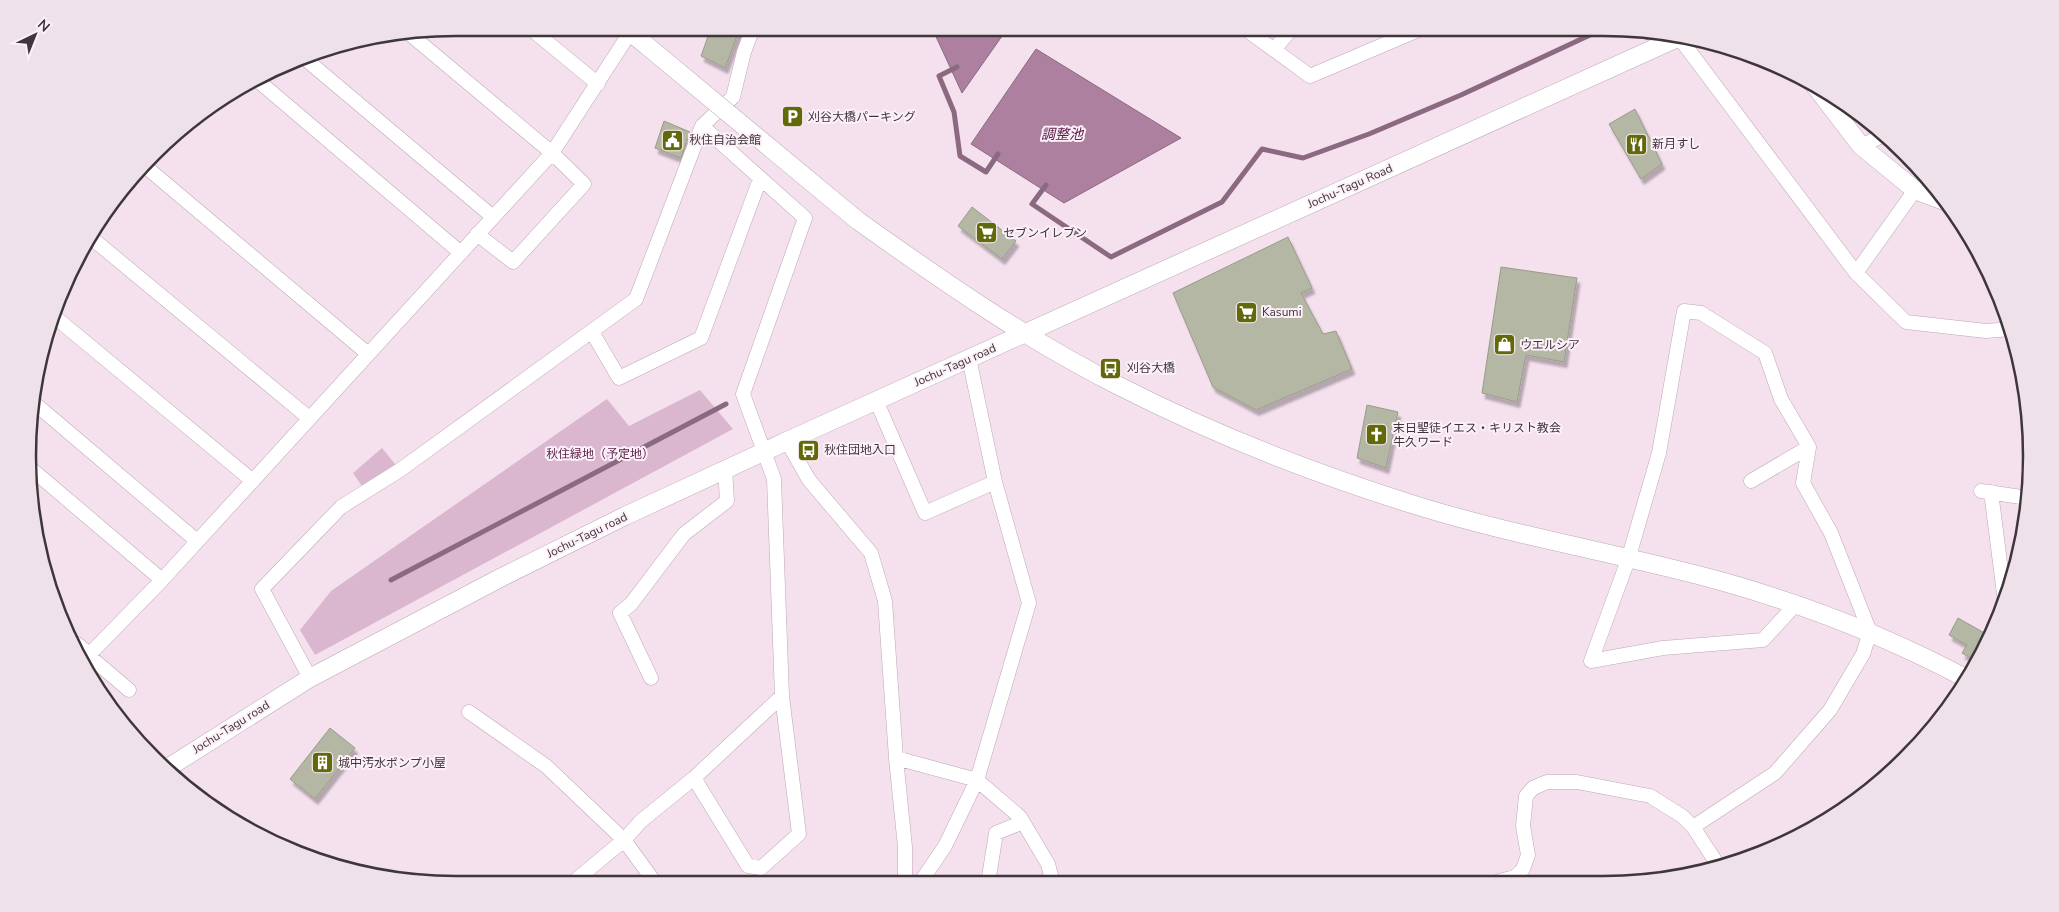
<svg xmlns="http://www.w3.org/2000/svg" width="2059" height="912" font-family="'Nunito Sans','Noto Sans JP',sans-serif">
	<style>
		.green { fill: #dab7cf }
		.water { fill: #ac809e; stroke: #8b6a81 }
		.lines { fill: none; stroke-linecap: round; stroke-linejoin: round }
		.stream { stroke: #8b6a81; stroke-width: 5 }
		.building { fill: #b4b7a3; stroke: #999c89; filter: url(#shadow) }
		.minor-casing { stroke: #bba8b5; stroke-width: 15 }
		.tertiary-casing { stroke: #bba8b5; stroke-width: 19 }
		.minor { stroke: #fff; stroke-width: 14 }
		.tertiary { stroke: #fff; stroke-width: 18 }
		.tertiary-bridge-casing { stroke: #bba8b5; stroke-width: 19; stroke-linecap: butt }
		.tertiary-bridge { stroke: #fff; stroke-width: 18 }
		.labels { text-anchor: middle; stroke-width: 4; stroke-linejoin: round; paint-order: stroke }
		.poi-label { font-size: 12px; fill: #3e363c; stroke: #fdf0f8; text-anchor: start }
		.street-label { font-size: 12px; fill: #3e363c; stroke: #fdf0f8 }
		.park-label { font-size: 12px; fill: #571f49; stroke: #fdf0f8 }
		.water-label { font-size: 14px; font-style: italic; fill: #58204a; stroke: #fdf0f8 }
		.rim { fill: none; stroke: #3e363c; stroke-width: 2.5 }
	</style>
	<defs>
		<filter id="shadow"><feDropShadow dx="3" dy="5.5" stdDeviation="1" flood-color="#0004"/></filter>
	</defs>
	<rect width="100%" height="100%" fill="#f5e1ee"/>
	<path class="green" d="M700,390L733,429L315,655L300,630L331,591L607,399L629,426Z
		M382,448L400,470L366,492L353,473Z"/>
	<path class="water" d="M932,28H1006L1007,29L962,93Z
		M1036,49L1181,138L1064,203L971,144Z"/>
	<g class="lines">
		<path class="stream" d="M1644,34L1647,37
			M957,67L939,76L954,112L960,156L986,172L998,154
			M1046,185L1032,204L1111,257L1222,202L1262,149L1303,158L1369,134L1461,95L1605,28
			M391,580L726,404"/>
	</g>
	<path class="building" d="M711,28H740L725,68L701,56Z
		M1635,109L1662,164L1641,179L1609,124Z
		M664,121L690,132L681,158L655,148Z
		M972,207L1016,241L1002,259L958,226Z
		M1288,237L1312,288L1301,293L1323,334L1336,331L1352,369L1256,410L1213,387L1173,293Z
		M1501,267L1577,278L1564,362L1526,355L1517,402L1482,393Z
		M1367,405L1398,412L1386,468L1357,458Z
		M1958,618L1988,635L1976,661L1962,653L1967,645L1949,635Z
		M330,728L355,748L315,799L290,779Z"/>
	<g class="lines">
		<defs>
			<path id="minor" d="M530,28L598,84
				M1244,28L1310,76L1423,28
				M411,35L552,153L584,184L513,262L477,234
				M1681,40L1856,273L1906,322L1986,331L2011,329
				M1274,50L1292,28
				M303,57L493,217
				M256,79L461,253
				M702,126L733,97L744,52L753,28
				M1861,146L1886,134
				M146,167L367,353
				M89,236L309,418
				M1856,273L1915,190
				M56,318L253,481
				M592,332L619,378L701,338L760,179
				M876,400L925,513L995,482
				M33,402L197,541
				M787,441L809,480L871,553L885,601L896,758
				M28,466L162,580
				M1751,481L1809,447L1781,399L1765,353L1701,313L1684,311L1659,453L1628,560L1591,661L1663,648L1763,640L1796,604
				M1981,491L2028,498
				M1991,492L2005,602
				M89,656L129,690
				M82,662L162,580L552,153L633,28
				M310,678L262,589L341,507L400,470L636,299L702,126L805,218L743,394L774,479L782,696L799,834L761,868L748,866L694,778
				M651,678L620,613L631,604L684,534L727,501L725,469
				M469,712L546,766L624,840L656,884
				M1693,827L1775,773L1830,710L1863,654L1870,632L1831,533L1803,483L1809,447
				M1499,881L1515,877L1523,869L1528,855L1523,826L1526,796L1533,788L1547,782H1577L1650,796L1682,816L1693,827L1718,865
				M905,883V847L896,758L977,780L1020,817L1048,864L1053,883
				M920,883L945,846L977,780L1029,603L995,482L969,358
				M988,883L996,833L1023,822
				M571,884L624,840L641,821L694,778L782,696"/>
			<path id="tertiary" d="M625,28L646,45
				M1812,82L1861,146L1915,190L1947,202
				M857,220C941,280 1027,340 1119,386C1215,435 1315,474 1418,506C1518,537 1623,554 1724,582C1809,606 1890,638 1967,679
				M75,645L89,656
				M166,769L310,678L502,577L625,516L787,441L1675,39"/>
		</defs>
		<use href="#minor" class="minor-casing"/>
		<use href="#tertiary" class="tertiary-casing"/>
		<use href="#minor" class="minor"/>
		<use href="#tertiary" class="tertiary"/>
		<defs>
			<path id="tertiary-bridge" d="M646,45L857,220"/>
		</defs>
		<use href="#tertiary-bridge" class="tertiary-bridge-casing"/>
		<use href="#tertiary-bridge" class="tertiary-bridge"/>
	</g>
	<defs>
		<symbol id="parking-square" viewBox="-11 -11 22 22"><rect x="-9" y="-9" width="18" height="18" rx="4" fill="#62690a" stroke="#fdf0f8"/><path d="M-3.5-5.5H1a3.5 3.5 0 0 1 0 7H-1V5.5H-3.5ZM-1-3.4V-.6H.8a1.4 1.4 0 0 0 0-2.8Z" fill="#fff"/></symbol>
		<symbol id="civic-square" viewBox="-11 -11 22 22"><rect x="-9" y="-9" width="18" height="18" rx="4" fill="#62690a" stroke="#fdf0f8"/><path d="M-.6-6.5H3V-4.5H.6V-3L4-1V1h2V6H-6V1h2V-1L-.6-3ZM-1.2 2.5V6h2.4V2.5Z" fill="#fff"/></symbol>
		<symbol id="restaurant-square" viewBox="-11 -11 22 22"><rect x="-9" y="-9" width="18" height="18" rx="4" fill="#62690a" stroke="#fdf0f8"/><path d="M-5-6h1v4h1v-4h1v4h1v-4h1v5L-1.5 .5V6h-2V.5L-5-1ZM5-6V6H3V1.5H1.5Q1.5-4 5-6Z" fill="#fff"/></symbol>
		<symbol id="supermarket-square" viewBox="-11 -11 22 22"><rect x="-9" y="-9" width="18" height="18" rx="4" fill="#62690a" stroke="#fdf0f8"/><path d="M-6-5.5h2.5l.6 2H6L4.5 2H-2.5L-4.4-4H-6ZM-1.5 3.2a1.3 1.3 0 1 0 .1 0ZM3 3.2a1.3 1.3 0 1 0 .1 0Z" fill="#fff"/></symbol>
		<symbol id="shop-square" viewBox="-11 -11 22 22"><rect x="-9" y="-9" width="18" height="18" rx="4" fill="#62690a" stroke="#fdf0f8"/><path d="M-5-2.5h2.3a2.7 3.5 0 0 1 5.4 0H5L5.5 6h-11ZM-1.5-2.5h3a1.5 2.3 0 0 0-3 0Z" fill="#fff"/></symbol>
		<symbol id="bus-square" viewBox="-11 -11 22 22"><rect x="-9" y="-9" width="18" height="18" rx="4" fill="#62690a" stroke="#fdf0f8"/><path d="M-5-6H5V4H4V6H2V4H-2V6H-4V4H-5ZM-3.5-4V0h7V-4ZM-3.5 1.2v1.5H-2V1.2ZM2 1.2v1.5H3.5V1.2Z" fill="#fff"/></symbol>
		<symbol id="church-square" viewBox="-11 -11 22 22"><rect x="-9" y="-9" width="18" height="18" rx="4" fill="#62690a" stroke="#fdf0f8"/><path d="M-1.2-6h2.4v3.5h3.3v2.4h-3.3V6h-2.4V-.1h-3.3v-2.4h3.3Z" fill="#fff"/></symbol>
		<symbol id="building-square" viewBox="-11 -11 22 22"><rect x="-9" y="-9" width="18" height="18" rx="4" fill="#62690a" stroke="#fdf0f8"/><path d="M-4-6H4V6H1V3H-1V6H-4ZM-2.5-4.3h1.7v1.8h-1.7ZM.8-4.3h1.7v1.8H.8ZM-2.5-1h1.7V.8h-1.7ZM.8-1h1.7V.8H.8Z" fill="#fff"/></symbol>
	</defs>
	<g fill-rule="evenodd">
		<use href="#parking-square" x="780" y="104" width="25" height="25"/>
		<use href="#civic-square" x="660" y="128" width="25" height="25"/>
		<use href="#restaurant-square" x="1624" y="132" width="25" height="25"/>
		<use href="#supermarket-square" x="974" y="220" width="25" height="25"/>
		<use href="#supermarket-square" x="1234" y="300" width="25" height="25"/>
		<use href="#shop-square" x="1492" y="332" width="25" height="25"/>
		<use href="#bus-square" x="1098" y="356" width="25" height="25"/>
		<use href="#church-square" x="1364" y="422" width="25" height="25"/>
		<use href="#bus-square" x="796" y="438" width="25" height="25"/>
		<use href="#building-square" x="310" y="750" width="25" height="25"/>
	</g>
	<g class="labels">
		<g class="poi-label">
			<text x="808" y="121">刈谷大橋パーキング</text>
			<text x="689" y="144">秋住自治会館</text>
			<text x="1652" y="148">新月すし</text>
			<text x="1003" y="237">セブンイレブン</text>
			<text x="1262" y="316">Kasumi</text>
			<text x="1520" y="349">ウエルシア</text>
			<text x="1127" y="372">刈谷大橋</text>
			<text x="1393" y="432">末日聖徒イエス・キリスト教会<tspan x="1393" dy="14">牛久ワード</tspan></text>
			<text x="824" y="454">秋住団地入口</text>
			<text x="338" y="767">城中汚水ポンプ小屋</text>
		</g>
		<g class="street-label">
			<text transform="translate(1350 186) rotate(-24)" y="4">Jochu-Tagu Road</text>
			<text transform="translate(955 365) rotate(-24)" y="4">Jochu-Tagu road</text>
			<text transform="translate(587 535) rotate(-26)" y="4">Jochu-Tagu road</text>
			<text transform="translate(231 727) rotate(-32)" y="4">Jochu-Tagu road</text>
		</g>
		<g class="park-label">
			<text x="600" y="458">秋住緑地（予定地）</text>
		</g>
		<g class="water-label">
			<text x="1062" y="139">調整池</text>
		</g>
	</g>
	<path d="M0 0H2059V912H0ZM456 36H1603A420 420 0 0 1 2023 456V456A420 420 0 0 1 1603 876H456A420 420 0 0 1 36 456V456A420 420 0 0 1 456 36Z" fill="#eee1e9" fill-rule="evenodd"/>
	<path class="rim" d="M456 36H1603A420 420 0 0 1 2023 456V456A420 420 0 0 1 1603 876H456A420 420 0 0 1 36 456V456A420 420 0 0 1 456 36Z"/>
	<g transform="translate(35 35) rotate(43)" stroke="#fdf0f8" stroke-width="4" paint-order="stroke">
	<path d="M0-4L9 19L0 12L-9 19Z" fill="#3e363c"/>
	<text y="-8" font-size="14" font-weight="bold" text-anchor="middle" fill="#3e363c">N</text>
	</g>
</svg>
